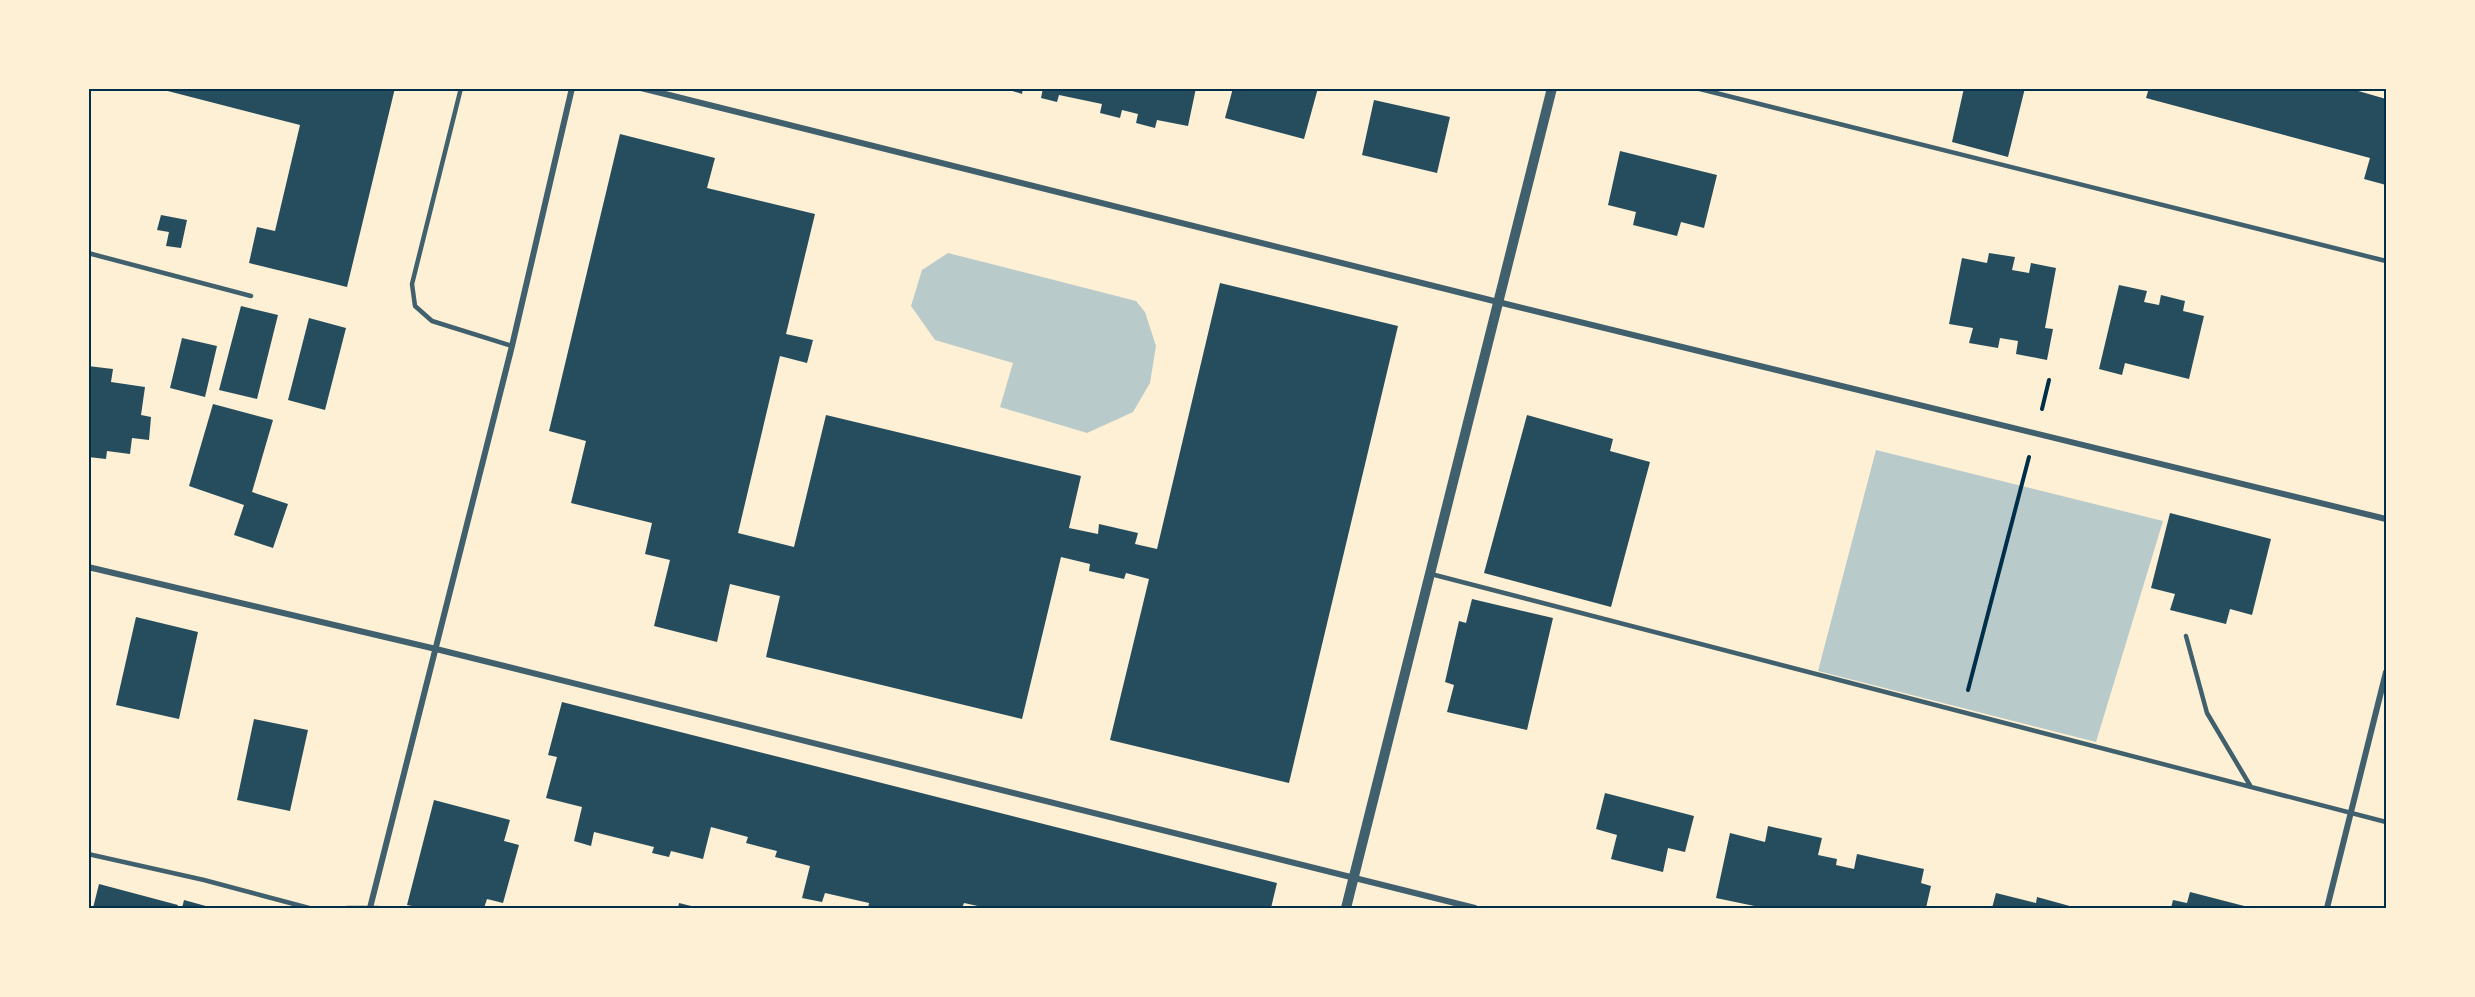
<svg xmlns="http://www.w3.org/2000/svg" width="2475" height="997" font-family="'Golos Text',sans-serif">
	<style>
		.green { fill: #b9caca }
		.building { fill: #264d5e }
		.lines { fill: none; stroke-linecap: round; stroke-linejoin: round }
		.path { stroke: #003049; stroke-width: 4 }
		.service { stroke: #3f606c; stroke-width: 4.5 }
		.minor { stroke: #3f606c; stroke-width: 6 }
		.tertiary { stroke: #3f606c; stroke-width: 10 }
		.neatline { fill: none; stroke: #003049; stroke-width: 2 }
	</style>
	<rect width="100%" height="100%" fill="#fdf0d5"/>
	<path class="green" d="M948,253L1136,301L1145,312L1156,346L1150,383L1133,412L1087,433L1000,407L1013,363L935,340L911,306L922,270Z
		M1876,450L2163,521L2096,742L1818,671Z"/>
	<path class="building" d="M156,88H395L347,287L249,263L257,227L275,231L300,125Z
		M1003,88H1023L1022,94Z
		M1043,88H1196L1188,126L1157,120L1155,128L1136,123L1138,114L1122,110L1120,118L1100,113L1102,104L1059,95L1057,102L1041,98Z
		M1233,88H1318L1304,139L1225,118Z
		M1964,88H2025L2008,157L1952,142Z
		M2149,88H2348L2386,99V185L2364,179L2370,158L2146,98Z
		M1374,100L1450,117L1437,173L1362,155Z
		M620,134L715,158L707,188L815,214L786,334L813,340L807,363L780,356L738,533L794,547L826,415L1081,476L1069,528L1098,534L1099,524L1138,533L1135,544L1157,549L1220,283L1398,326L1289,783L1110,740L1149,579L1126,573L1124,579L1089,571L1090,564L1061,557L1022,719L766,657L780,596L730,584L717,642L654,626L670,560L645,554L652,523L571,503L586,441L549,431Z
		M1620,151L1717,175L1704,228L1681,222L1677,236L1633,225L1636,212L1608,205Z
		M161,215L187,220L181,248L166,246L169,232L157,230Z
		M1989,253L2015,257L2012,270L2029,273L2031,263L2056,268L2045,328L2053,329L2047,360L2016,354L2018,341L2000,338L1998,348L1969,343L1973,328L1949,324L1962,258L1987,263Z
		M2119,285L2147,291L2144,302L2159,305L2161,295L2185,301L2183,311L2204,316L2189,379L2125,363L2122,375L2099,369Z
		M241,306L278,315L257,399L219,390Z
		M309,318L346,328L325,410L288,400Z
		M182,338L217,346L205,397L170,388Z
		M88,366L113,369L111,382L145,387L141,415L151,417L149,440L132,438L130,454L107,451L106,459L88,457Z
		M213,404L273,420L252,492L288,504L273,548L234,535L244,505L189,486Z
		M1527,415L1613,439L1610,451L1650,462L1611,607L1484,573Z
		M2170,513L2271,539L2252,615L2230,609L2226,624L2170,610L2175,594L2151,588Z
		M1472,599L1553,618L1527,730L1447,712L1454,685L1445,682L1459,621L1466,623Z
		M136,617L198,632L179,719L116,705Z
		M562,702L1277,883L1271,908H987L964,903L962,908H868L869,903L825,893L822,902L802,898L810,866L775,857L777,851L746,843L748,837L711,827L703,859L671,851L669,857L652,853L654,847L594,832L591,846L574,841L582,807L546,798L557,757L548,755Z
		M254,719L308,730L290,811L237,800Z
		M1605,793L1694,816L1685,852L1668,848L1663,872L1611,859L1617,835L1596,829Z
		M434,800L510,820L504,841L519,845L503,903L487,899L484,908H421L407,905Z
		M1768,826L1822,838L1818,855L1837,859L1836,865L1854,869L1857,854L1924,869L1921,883L1931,886L1926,908H1764L1716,898L1730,833L1765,842Z
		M99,884L178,905L177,908H93Z
		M2190,892L2252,908H2171L2173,900L2187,903Z
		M1996,893L2036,903L2037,897L2077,908H1992Z
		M184,900L213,908H182Z
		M679,903L699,908H678Z"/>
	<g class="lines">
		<path class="path" d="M2042,409L2049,380
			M1968,690L2029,457"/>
		<path class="service" d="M461,88L412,284L415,306L432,321L512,346
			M1696,88L2386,261
			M88,253L251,296
			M1431,574L2386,822
			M2186,636L2207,713L2251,787
			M88,854L204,880L309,908
			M347,908H378"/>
		<path class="minor" d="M641,88L1498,302L2386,519
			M88,567L436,649L1475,908
			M370,908L512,346L572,88
			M2327,908L2386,672"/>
		<path class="tertiary" d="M1346,908L1552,88"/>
	</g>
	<rect width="2475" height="997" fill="none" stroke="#fdf0d5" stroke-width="180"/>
	<rect x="90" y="90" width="2295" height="817" class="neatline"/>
</svg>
